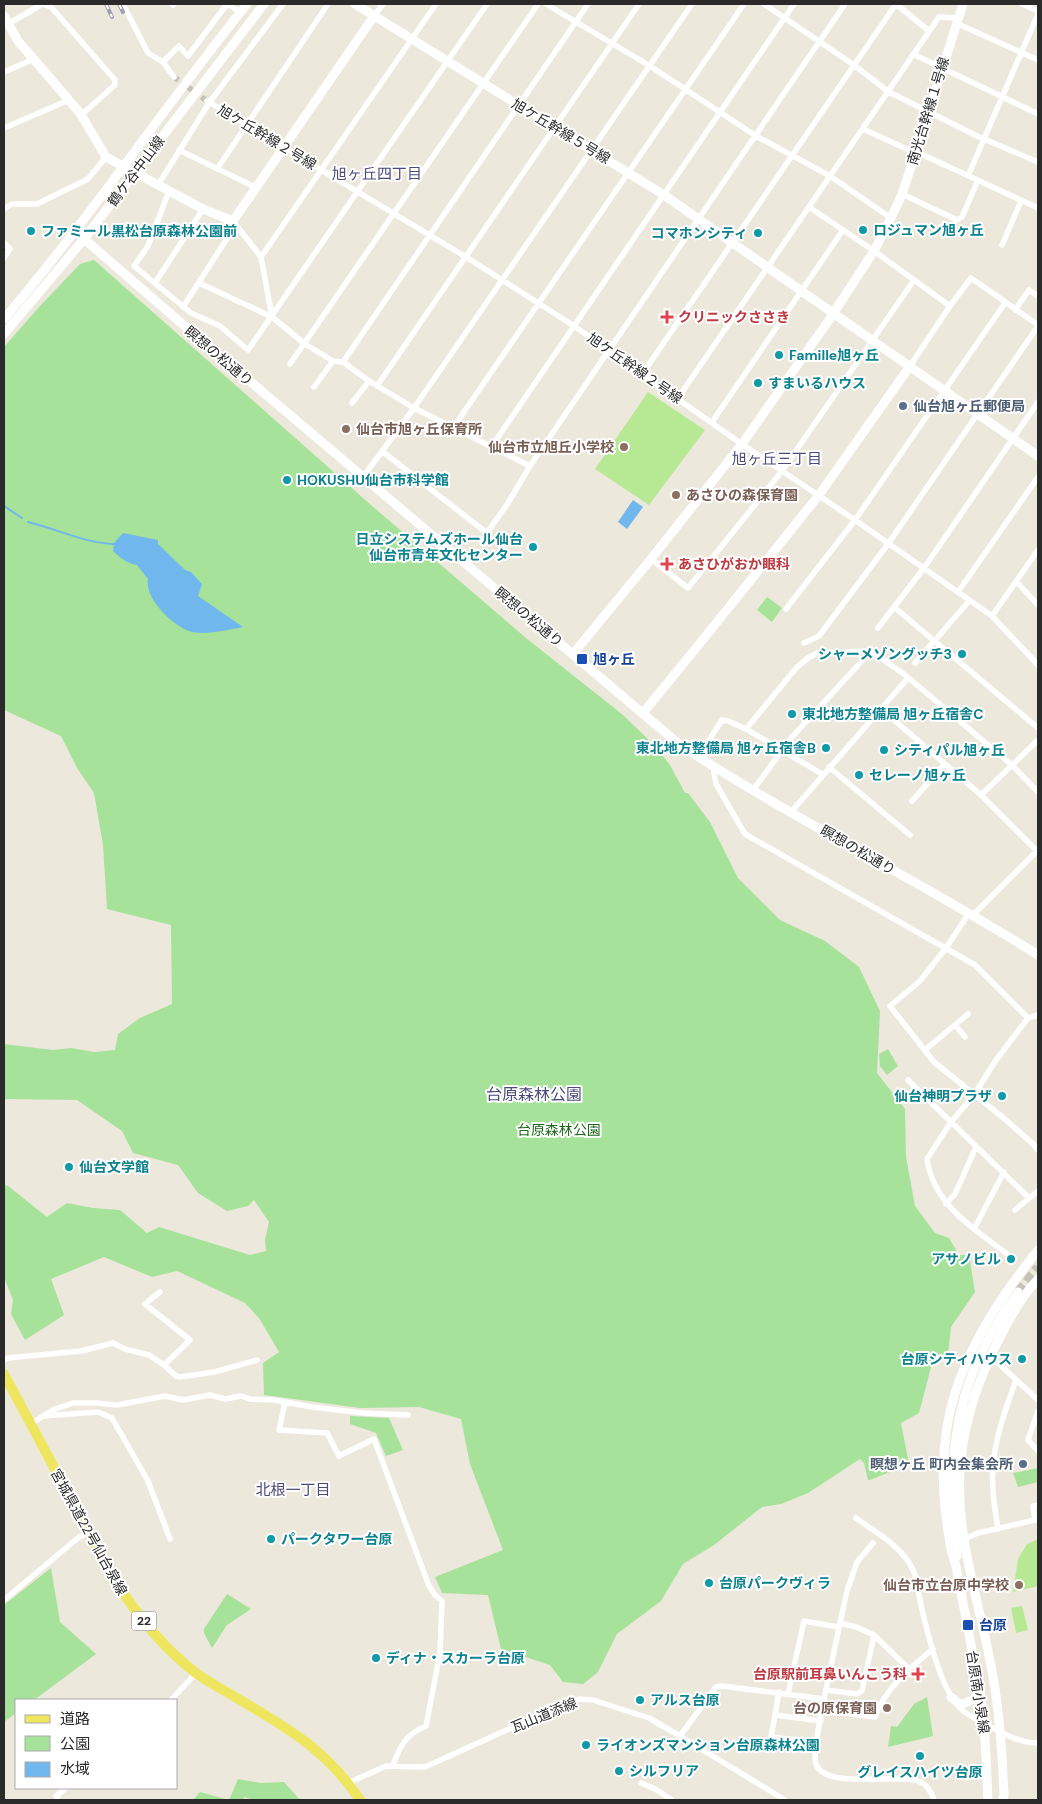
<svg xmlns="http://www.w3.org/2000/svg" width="1042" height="1804" font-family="'DM Sans','Noto Sans JP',sans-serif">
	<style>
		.green { fill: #a6e299 }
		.pitch { fill: #b7e995 }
		.water { fill: #70b7ed }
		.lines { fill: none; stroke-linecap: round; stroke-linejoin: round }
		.stream { stroke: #70b7ed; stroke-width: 2 }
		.street-tunnel { stroke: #c5c2b8; stroke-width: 5.5; stroke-dasharray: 5.5 3; stroke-linecap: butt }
		.secondary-tunnel { stroke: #c5c2b8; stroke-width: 9; stroke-dasharray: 9 4.5; stroke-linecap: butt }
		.street { stroke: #fff; stroke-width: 5.5 }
		.secondary { stroke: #fff; stroke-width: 9 }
		.primary { stroke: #efe65f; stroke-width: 10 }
		.rail-casing { stroke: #a09fb4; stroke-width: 4 }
		.rail { stroke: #fff; stroke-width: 2; stroke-dasharray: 5.5; stroke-linecap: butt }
		.culture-dot { fill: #0f9aa8; stroke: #fff; stroke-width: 2 }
		.health-dot { fill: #e0444e; stroke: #fff; stroke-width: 2 }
		.service-dot { fill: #5c6f8a; stroke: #fff; stroke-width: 2 }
		.education-dot { fill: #8d6e63; stroke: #fff; stroke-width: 2 }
		.transit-dot { fill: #1a4fb4; stroke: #fff; stroke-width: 2 }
		.labels { text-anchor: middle; stroke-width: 4; stroke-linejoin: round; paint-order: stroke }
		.shield { fill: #fff; stroke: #6a6a6a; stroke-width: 1 }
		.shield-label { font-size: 12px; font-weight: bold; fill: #2a2a2a }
		.street-label { font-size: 14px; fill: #2a2a2a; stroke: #fff }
		.culture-label { font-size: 14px; font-weight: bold; fill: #0d838f; stroke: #fff; text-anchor: start }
		.health-label { font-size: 14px; font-weight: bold; fill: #be3a42; stroke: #fff; text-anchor: start }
		.service-label { font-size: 14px; font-weight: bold; fill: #4e5e75; stroke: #fff; text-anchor: start }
		.education-label { font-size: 14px; font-weight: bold; fill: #785e54; stroke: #fff; text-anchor: end }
		.transit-label { font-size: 14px; font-weight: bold; fill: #164399; stroke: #fff; text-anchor: start }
		.park-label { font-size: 14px; fill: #1e671b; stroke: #fff }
		.neighbourhood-label { font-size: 15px; fill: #4b4b7a; stroke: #fff }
		.quarter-label { font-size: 16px; fill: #4b4b7a; stroke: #fff }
	</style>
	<rect width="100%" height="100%" fill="#ece8dc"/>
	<path class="green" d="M94,260L371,505L526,638L623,715L656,747L670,765L685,793H688L710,822L738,878L780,920L825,941L859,967L880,1011L877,1073L905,1109L906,1157L915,1206L935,1233L949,1238L959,1255H969L975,1292L951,1327L948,1354L934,1356L919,1413L901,1423L909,1464L870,1480H868L864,1463L860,1459L808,1493L781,1504L762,1507L714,1545L683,1564L661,1601L617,1634L598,1672L583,1684L563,1682L550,1665L501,1649L488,1595L442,1593L435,1577L503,1550L470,1464L461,1419L419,1407L360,1408L264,1395L263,1363L279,1352L259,1318L245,1303L177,1271L152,1277L104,1257L51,1279L64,1315L25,1340L11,1314L13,1300L4,1277V1185L8,1186L47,1217L67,1203L93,1208L120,1210L147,1233L159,1227L250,1255L266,1251L265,1240L269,1222L254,1200L248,1206L227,1211L198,1193L178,1165L133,1153L122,1131L77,1100L4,1099V1044L53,1050L71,1048L94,1052L115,1050L118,1034L140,1018L172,1004L171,925L107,909L103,845L94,793L77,768L61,736L4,710V347L40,306L80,264Z
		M767,597L782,608L772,622L757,610Z
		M888,1049L898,1066L887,1075L880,1066L879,1054Z
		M350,1416L389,1418L403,1450L386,1456L376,1433L350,1424Z
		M1038,1468V1482L1018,1487L1013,1473Z
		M51,1568L60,1622L96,1654L34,1700H16V1713L4,1722V1605Z
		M227,1594L251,1609L227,1625L212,1648L204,1633V1629Z
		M927,1697L933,1736L888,1747L891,1726L897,1727L914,1704Z
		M238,1779L261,1783L284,1782L300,1800H253L244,1797V1800H193L200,1792L229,1800Z"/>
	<path class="pitch" d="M648,392L705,430L649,505L595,469Z
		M1038,1539V1586L1013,1592L1018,1559L1027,1544Z
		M1022,1606L1028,1630L1016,1633L1011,1608Z"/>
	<path class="water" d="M633,500L643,507L627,529L618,522Z
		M123,533L158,540V544L185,570L191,572L202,584L198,596L243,627C228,630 203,636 189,631C172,625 144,598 148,579L137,565C129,564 120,558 113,551L114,543Z"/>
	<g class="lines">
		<path class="stream" d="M4,506L22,518
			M28,522C57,529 84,543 114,544"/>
		<path class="street-tunnel" d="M174,77L207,101"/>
		<path class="secondary-tunnel" d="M1018,1292L1038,1267"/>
		<path class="street" d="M123,4L148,53L163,62L174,77
			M228,4L240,12
			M546,4L650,66L756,136L830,176L891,218
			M764,4L854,65L889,92L977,136L1038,162
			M896,4L929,31
			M1022,4L1038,11
			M173,5L174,4
			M374,16L383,4
			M956,23L1038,60
			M8,24L39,6L42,4L51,7L115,80V85L81,115
			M913,54L1038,114
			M163,62L179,46L188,56L227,4
			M4,72L34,59
			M207,101L466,257L574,326L736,440L855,520L992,616L1038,665
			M4,128L69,100
			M863,129L909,150L921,154L1038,208
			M179,150L257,188
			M217,169L328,4
			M968,176L1038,14
			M158,185L209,103L283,4
			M169,191L148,246L134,266L191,313L220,326L248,350L487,4
			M902,194L957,220L962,217L978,180
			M809,207L874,251L950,306L971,278L1038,325
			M4,209L12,204H37L88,179L106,157
			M233,221L261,257L272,317L305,344L333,361L343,362L369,381L414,408L530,466
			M4,243L10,249L4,258
			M1002,245L1021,201
			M261,257L436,4
			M155,283L203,209
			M199,283L272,317
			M183,307L235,226
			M1015,310L1029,290L1038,296
			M343,362L588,4
			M290,364L538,4
			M910,366L950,306
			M643,373L896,4
			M377,386L639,4
			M314,387L333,361
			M678,398L939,17L957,18
			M352,403L369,381
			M712,422L843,230
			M453,428L744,4
			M492,446L794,4
			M383,452L487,533L508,503L530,466L845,4
			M363,477L414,408L692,4
			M651,559L688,588L782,471L914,280
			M1016,581L1038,605
			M958,592L1038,477
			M894,607L1038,728
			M786,609L855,520L1005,303
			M992,616L1038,550
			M878,628L924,568L1038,402
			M937,638L969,601
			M804,643L819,636L888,544L1038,326
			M915,663L934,641
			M894,720L981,795L1037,851
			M746,729L797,667L808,658L817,653L871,651L905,675L1012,765L1038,792
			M698,757L722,720L728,721L746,729L822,774
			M713,767L716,784L745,834L975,965L1028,1018L1038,1015
			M829,767L910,835
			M753,790L792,737L871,651
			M981,795L1038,740
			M912,801L944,765
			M791,812L908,678
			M969,913L946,948L920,981L890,1006L934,1062L1006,1120L1034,1145L1038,1150
			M973,915L1038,850
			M955,1025L965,1037
			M925,1050L968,1014
			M908,1080L1029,1198
			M946,1204L955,1194L976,1147
			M1015,1210L1038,1191
			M974,1229L1004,1172
			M1006,1253C972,1228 933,1203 927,1159L951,1122L974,1095L996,1060L1028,1018
			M160,1292L145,1304L190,1340L164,1365
			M4,1360L8,1358L81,1351L113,1343L125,1349L149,1355L164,1365L176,1376L180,1377L214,1372L257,1360
			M989,1360L998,1363L1038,1400
			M285,1402L279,1430L327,1433L339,1456L374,1439L429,1586L435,1595L442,1601L440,1653L426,1726C406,1734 400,1746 393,1765
			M1038,1411L1028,1440L1038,1451
			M43,1416L55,1409L73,1403H96L117,1405L165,1396L183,1400L210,1395L225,1399L241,1396L250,1399L274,1400L312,1407L363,1413L408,1415
			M31,1424L43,1416L98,1412L112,1418L148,1481L170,1539
			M856,1518C875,1532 901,1546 912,1568C918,1578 918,1593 921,1605C927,1632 942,1693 962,1710C969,1716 978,1719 985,1724C1003,1733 1018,1743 1038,1743
			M998,1529C995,1509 991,1488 993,1467C995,1437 1006,1408 1016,1380
			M964,1539L978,1533L1035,1520L1033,1506L1038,1505
			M4,1600L79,1537L89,1533
			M840,1623L847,1591L857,1562L873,1543
			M826,1690L857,1694L862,1691L874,1635
			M779,1692L771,1737L817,1742
			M788,1694L804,1621L838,1627
			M824,1699C822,1713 812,1753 816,1764C825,1790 897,1773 918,1781C927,1784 931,1791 934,1800
			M171,1700L196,1673
			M822,1710L875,1717C882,1697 895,1684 909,1669
			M775,1715L821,1721
			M680,1736L785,1800
			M348,1783L386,1766L425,1767L560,1706L579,1699L593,1700L649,1718L680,1736L716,1687L722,1686L824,1699L840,1623L856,1627L874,1635L909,1669L933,1649
			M641,1783L655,1789L672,1800
			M58,1800L56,1796L66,1788"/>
		<path class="secondary" d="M355,4L664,195L1038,456
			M4,16L18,41L80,113L106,157L203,209L233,221L374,16
			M75,231L180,322L680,745C796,821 921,881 1038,955
			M4,319C90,218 164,107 247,4
			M4,334L84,239L264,4
			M573,654L651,559L742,444L829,320L874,251L891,218L902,194L916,152L963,4
			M643,713L705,637L819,495L910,366
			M957,1556C958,1537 951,1518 951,1499C952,1461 956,1419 969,1383C980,1350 998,1320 1018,1292
			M951,1697L961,1705L972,1700L980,1694
			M988,1800C986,1764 986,1727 980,1691C972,1651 965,1612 957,1572C956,1562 951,1553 950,1543C941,1494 940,1441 955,1393C972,1339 1003,1294 1038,1250
			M1003,1800L1004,1794C1002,1755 1000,1716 993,1677C985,1629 970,1581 963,1533C953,1467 965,1408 994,1349C1006,1325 1020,1298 1038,1279"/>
		<path class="primary" d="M4,1374L111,1574C134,1611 161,1647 196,1673C208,1682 222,1689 235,1697C286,1727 326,1749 360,1800"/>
		<defs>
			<path id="rail" d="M106,4L112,17
				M119,4L123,12"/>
		</defs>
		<use href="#rail" class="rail-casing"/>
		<use href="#rail" class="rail"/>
	</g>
	<g class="culture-dot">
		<circle cx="863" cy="230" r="5"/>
		<circle cx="31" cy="231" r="5"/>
		<circle cx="758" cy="233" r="5"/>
		<circle cx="779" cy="355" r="5"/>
		<circle cx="758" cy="383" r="5"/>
		<circle cx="287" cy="480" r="5"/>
		<circle cx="533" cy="547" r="5"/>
		<circle cx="962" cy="654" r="5"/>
		<circle cx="792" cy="714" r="5"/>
		<circle cx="826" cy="748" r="5"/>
		<circle cx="884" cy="750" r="5"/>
		<circle cx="859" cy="775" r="5"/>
		<circle cx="1002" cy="1096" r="5"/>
		<circle cx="69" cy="1167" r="5"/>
		<circle cx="1011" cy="1259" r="5"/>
		<circle cx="1022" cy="1359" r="5"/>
		<circle cx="271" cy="1539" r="5"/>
		<circle cx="709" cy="1583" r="5"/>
		<circle cx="376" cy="1658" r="5"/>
		<circle cx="640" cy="1700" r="5"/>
		<circle cx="586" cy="1745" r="5"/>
		<circle cx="920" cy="1756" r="5"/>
		<circle cx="619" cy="1771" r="5"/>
	</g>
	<g class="health-dot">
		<path d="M664.5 309.5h5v5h5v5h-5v5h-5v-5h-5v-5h5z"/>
		<path d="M664.5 556.5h5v5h5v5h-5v5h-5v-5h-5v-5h5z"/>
		<path d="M915.5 1666.5h5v5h5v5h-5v5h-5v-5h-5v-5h5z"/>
	</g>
	<g class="service-dot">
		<circle cx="903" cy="406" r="5"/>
		<circle cx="1023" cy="1464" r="5"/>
	</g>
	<g class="education-dot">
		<circle cx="346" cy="429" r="5"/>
		<circle cx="624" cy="447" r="5"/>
		<circle cx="676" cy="495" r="5"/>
		<circle cx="1019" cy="1585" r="5"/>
		<circle cx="887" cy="1708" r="5"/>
	</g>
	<g class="transit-dot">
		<rect x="576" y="653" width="12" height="12" rx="2.5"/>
		<rect x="962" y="1619" width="12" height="12" rx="2.5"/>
	</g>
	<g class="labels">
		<rect class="shield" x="131.5" y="1611.5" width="25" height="19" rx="4"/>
		<g class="shield-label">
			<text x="144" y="1625">22</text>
		</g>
		<g class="street-label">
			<text transform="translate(928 111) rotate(-73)" y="5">南光台幹線１号線</text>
			<text transform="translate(561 131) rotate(31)" y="5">旭ケ丘幹線５号線</text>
			<text transform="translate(267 137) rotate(31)" y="5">旭ケ丘幹線２号線</text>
			<text transform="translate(136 171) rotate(-53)" y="5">鶴ケ谷中山線</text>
			<text transform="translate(219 356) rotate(40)" y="5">瞑想の松通り</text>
			<text transform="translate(635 368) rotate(35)" y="5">旭ケ丘幹線２号線</text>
			<text transform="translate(529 617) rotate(40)" y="5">瞑想の松通り</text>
			<text transform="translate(858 850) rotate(30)" y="5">瞑想の松通り</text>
			<text transform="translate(89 1532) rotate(61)" y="5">宮城県道22号仙台泉線</text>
			<text transform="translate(978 1692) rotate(81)" y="5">台原南小泉線</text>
			<text transform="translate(544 1715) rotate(-22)" y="5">瓦山道添線</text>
		</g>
		<g class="culture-label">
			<text x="873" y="235">ロジュマン旭ヶ丘</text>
			<text x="41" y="236">ファミール黒松台原森林公園前</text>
			<text x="748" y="238" text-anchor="end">コマホンシティ</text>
			<text x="789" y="360">Famille旭ヶ丘</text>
			<text x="768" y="388">すまいるハウス</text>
			<text x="297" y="485">HOKUSHU仙台市科学館</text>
			<text x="523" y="544" text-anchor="end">日立システムズホール仙台<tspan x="523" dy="16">仙台市青年文化センター</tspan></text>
			<text x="952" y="659" text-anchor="end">シャーメゾングッチ3</text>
			<text x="802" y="719">東北地方整備局 旭ヶ丘宿舎C</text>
			<text x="816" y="753" text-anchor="end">東北地方整備局 旭ヶ丘宿舎B</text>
			<text x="894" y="755">シティパル旭ヶ丘</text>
			<text x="869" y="780">セレーノ旭ヶ丘</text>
			<text x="992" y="1101" text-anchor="end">仙台神明プラザ</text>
			<text x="79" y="1172">仙台文学館</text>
			<text x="1001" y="1264" text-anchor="end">アサノビル</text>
			<text x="1012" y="1364" text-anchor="end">台原シティハウス</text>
			<text x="281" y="1544">パークタワー台原</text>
			<text x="719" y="1588">台原パークヴィラ</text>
			<text x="386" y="1663">ディナ・スカーラ台原</text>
			<text x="650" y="1705">アルス台原</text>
			<text x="596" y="1750">ライオンズマンション台原森林公園</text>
			<text x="629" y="1776">シルフリア</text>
			<text x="920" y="1777" text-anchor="middle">グレイスハイツ台原</text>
		</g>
		<g class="health-label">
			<text x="678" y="322">クリニックささき</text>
			<text x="678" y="569">あさひがおか眼科</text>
			<text x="907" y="1679" text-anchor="end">台原駅前耳鼻いんこう科</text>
		</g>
		<g class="service-label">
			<text x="913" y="411">仙台旭ヶ丘郵便局</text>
			<text x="1013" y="1469" text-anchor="end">瞑想ヶ丘 町内会集会所</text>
		</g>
		<g class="education-label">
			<text x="356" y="434" text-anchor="start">仙台市旭ヶ丘保育所</text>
			<text x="614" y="452">仙台市立旭丘小学校</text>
			<text x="686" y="500" text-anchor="start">あさひの森保育園</text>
			<text x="1009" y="1590">仙台市立台原中学校</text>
			<text x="877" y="1713">台の原保育園</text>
		</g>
		<g class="transit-label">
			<text x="593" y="664">旭ヶ丘</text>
			<text x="979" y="1630">台原</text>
		</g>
		<g class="park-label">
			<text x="559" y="1135">台原森林公園</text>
		</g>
		<g class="neighbourhood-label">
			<text x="377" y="179">旭ヶ丘四丁目</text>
			<text x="777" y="464">旭ヶ丘三丁目</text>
			<text x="293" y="1495">北根一丁目</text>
		</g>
		<g class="quarter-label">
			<text x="534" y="1100">台原森林公園</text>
		</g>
	</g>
	<rect width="1042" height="1804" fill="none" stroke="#2a2a2a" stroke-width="10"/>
	<rect x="15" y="1699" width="162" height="90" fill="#ffffff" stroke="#aaaaaa"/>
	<rect x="25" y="1715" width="25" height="8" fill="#efe65f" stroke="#aaaaaa"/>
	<text x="60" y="1724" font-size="15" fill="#2a2a2a">道路</text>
	<rect x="25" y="1736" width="25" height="15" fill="#a6e299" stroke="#aaaaaa"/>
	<text x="60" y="1749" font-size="15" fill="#2a2a2a">公園</text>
	<rect x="25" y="1762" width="25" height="15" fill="#70b7ed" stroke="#aaaaaa"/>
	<text x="60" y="1774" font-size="15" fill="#2a2a2a">水域</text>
</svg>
